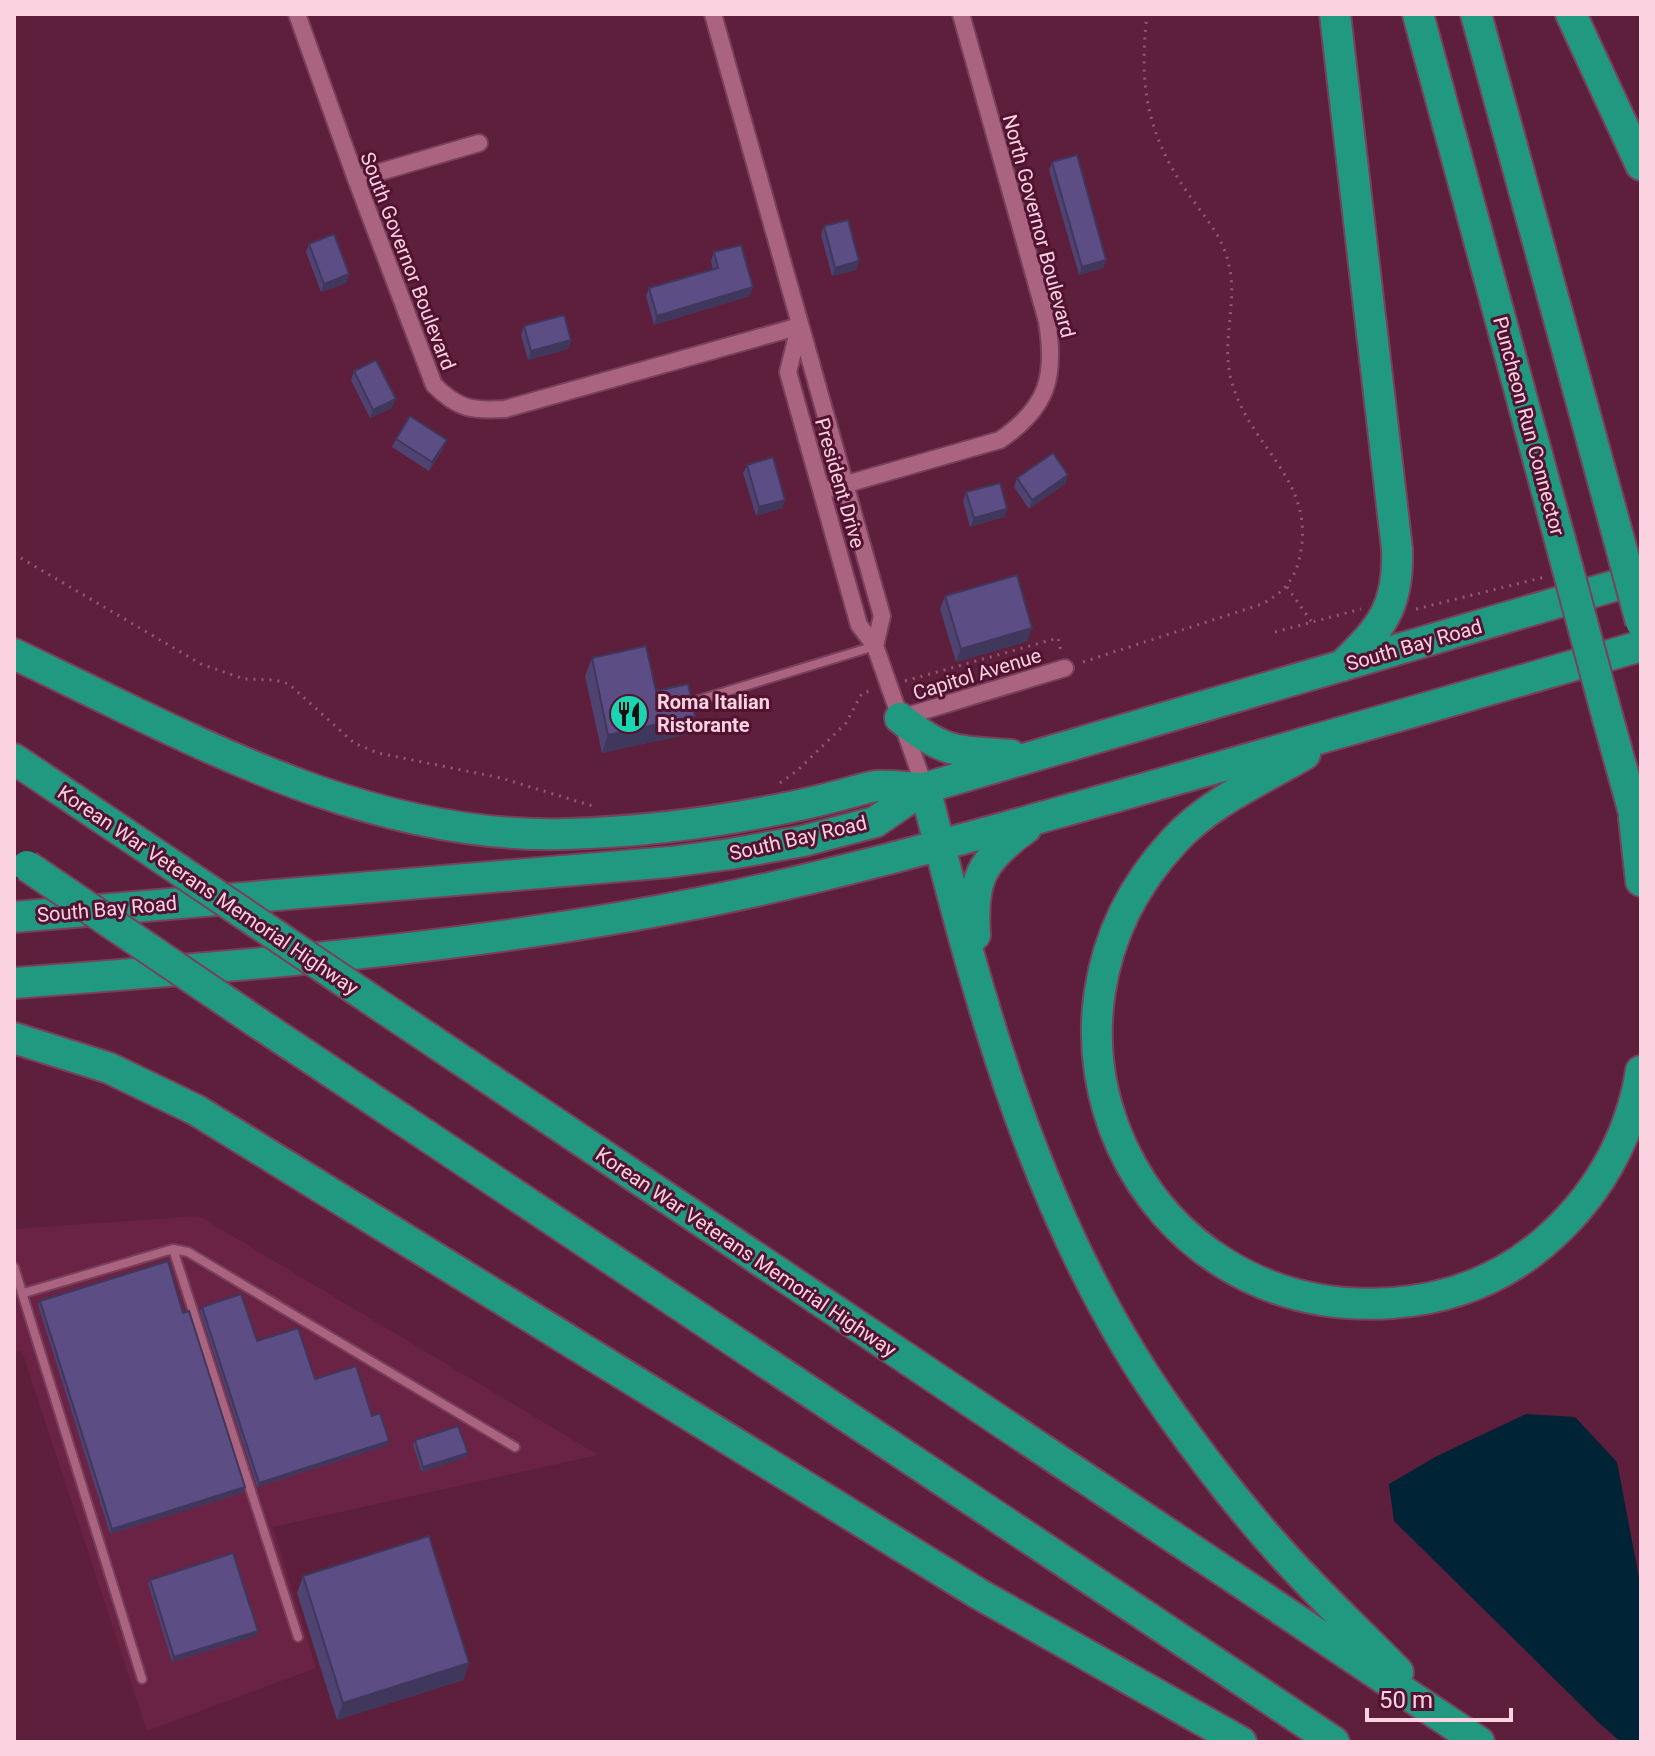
<svg xmlns="http://www.w3.org/2000/svg" width="1655" height="1756" font-family="Roboto,sans-serif">
	<style>
		.built { fill: #6a2344 }
		.water { fill: #002335 }
		.lines { fill: none; stroke-linecap: round; stroke-linejoin: round }
		.lane-casing { stroke: #78405b; stroke-width: 12 }
		.street-casing { stroke: #78405b; stroke-width: 20 }
		.highway-casing { stroke: #78405b; stroke-width: 34 }
		.path { stroke: #905970; stroke-width: 3; stroke-dasharray: 2 6; stroke-linecap: butt }
		.lane { stroke: #aa6480; stroke-width: 8 }
		.street { stroke: #aa6480; stroke-width: 16 }
		.highway { stroke: #209980; stroke-width: 30 }
		.highway-bridge-casing { stroke: #78405b; stroke-width: 34; stroke-linecap: butt }
		.highway-bridge { stroke: #209980; stroke-width: 30 }
		.wall { fill: #4f4372 }
		.shaded-wall { fill: #40375c }
		.building { fill: #5c4e84; stroke: #40375c; stroke-width: 2 }
		.labels { text-anchor: middle; stroke-width: 6; stroke-linejoin: round; paint-order: stroke }
		.street-label { font-size: 20px; fill: #fad2e0; stroke: #511331 }
		.poi-label { font-size: 20px; font-weight: bold; fill: #fad2e0; stroke: #511331; text-anchor: start }
	</style>
	<rect width="100%" height="100%" fill="#5d1f3b"/>
	<path class="built" d="M199,1216L598,1455L273,1527L316,1668L147,1731L22,1351L14,1353V1229Z"/>
	<path class="water" d="M1526,1414L1575,1417L1617,1462L1641,1588V1742H1621L1598,1722L1394,1521L1389,1484L1437,1456Z"/>
	<g class="lines">
		<defs>
			<path id="lane" d="M692,702L875,646
				M173,1249L298,1637
				M14,1267L142,1679
				M24,1293L173,1249L188,1252L515,1447"/>
			<path id="street" d="M297,14L356,179L434,385C458,409 472,411 505,409L800,326
				M713,14L882,616L875,646
				M356,179L479,143
				M799,328L788,372L859,625L875,646L925,788
				M822,491L1000,440C1048,407 1056,377 1047,321L961,14
				M900,718L1065,668"/>
			<path id="highway" d="M1335,14L1397,549C1399,607 1382,627 1342,666
				M1418,14L1560,540
				M1476,14L1618,536
				M1571,14L1641,165
				M14,654C189,737 366,840 566,834C634,832 704,824 770,811C794,807 818,801 841,795C852,792 865,788 876,786C892,785 909,788 925,788
				M900,718C945,754 956,751 1011,755
				M1608,719L1641,838
				M1305,754C1261,780 1210,802 1175,840C1001,1026 1137,1321 1392,1303C1447,1299 1499,1280 1541,1245C1595,1200 1630,1140 1641,1071
				M14,759L157,855
				M925,788C980,1006 1038,1228 1171,1414C1206,1463 1243,1511 1284,1556C1320,1596 1360,1633 1398,1672
				M1634,818L1641,881
				M14,917L670,862L730,854L803,841L875,822L925,788L1641,578
				M975,935C971,880 981,860 1026,828
				M14,983C245,966 476,948 704,902C844,874 980,834 1118,796C1292,747 1467,696 1641,646
				M385,1009L1479,1742
				M255,1021L1334,1742
				M14,1038L109,1068L196,1110L979,1594L1241,1742"/>
		</defs>
		<use href="#lane" class="lane-casing"/>
		<use href="#street" class="street-casing"/>
		<use href="#highway" class="highway-casing"/>
		<path class="path" d="M14,554L201,664L244,679L275,680L289,684L354,743L378,753L501,778L596,807
			M1287,587L1311,621
			M1416,609L1545,577
			M1275,632L1361,609
			M1083,662L1262,604C1281,594 1294,581 1299,560C1319,480 1248,448 1231,379C1221,341 1238,302 1229,265C1223,236 1203,215 1187,192C1146,132 1139,85 1147,14
			M905,681L1058,638L1061,651
			M780,783L798,770L846,723L862,693L871,691"/>
		<use href="#lane" class="lane"/>
		<use href="#street" class="street"/>
		<use href="#highway" class="highway"/>
		<defs>
			<path id="highway-bridge" d="M1618,536L1641,622
				M1560,540L1608,719
				M157,855L385,1009
				M27,866L255,1021"/>
		</defs>
		<use href="#highway-bridge" class="highway-bridge-casing"/>
		<use href="#highway-bridge" class="highway-bridge"/>
	</g>
	<path class="wall" d="M1052,162L1106,260L1103,268L1079,275L1049,170Z
		M824,226L859,261L856,270L832,276L821,235Z
		M309,244L349,274L346,283L321,292L306,252Z
		M714,252L750,296L654,325L646,296L649,288L713,270L711,261Z
		M524,326L571,340L568,349L528,360L521,335Z
		M354,371L392,408L370,418L351,380Z
		M396,439L443,449L429,471L392,447Z
		M747,465L785,500L782,508L756,516L743,473Z
		M1068,475L1065,484L1029,509L1014,487L1017,478Z
		M966,492L1007,509L1004,517L970,527L963,501Z
		M945,596L1028,641L956,662L940,609Z
		M592,658L656,691L688,734L602,753L585,676Z
		M40,1301L183,1313L244,1492L110,1534L38,1305Z
		M202,1307L372,1416L388,1445L257,1487L200,1311Z
		M415,1440L468,1453L466,1457L422,1472L413,1445Z
		M303,1576L469,1663L463,1680L337,1720L297,1593Z
		M150,1580L256,1636L172,1662L148,1584Z"/>
	<path class="shaded-wall" d="M1106,260L1103,268L1079,275L1082,267Z
		M859,261L856,270L832,276L835,268Z
		M349,274L346,283L321,292L324,284Z
		M753,287L750,296L654,325L657,316Z
		M571,340L568,349L528,360L531,351Z
		M396,399L392,408L370,418L373,410Z
		M447,440L443,449L429,471L432,462Z
		M1068,475L1065,484L1029,509L1032,500Z
		M785,500L782,508L756,516L759,507Z
		M1007,509L1004,517L970,527L974,518Z
		M1032,628L1028,641L956,662L961,649Z
		M695,716L688,734L602,753L608,735Z
		M389,1441L388,1445L257,1487L259,1483Z
		M468,1453L466,1457L422,1472L423,1467Z
		M245,1487L244,1492L110,1534L112,1529Z
		M258,1631L256,1636L172,1662L174,1657Z
		M469,1663L463,1680L337,1720L343,1703Z"/>
	<path class="building" d="M1077,155L1106,260L1082,267L1052,162Z
		M848,220L859,261L835,268L824,226Z
		M334,234L349,274L324,284L309,244Z
		M741,245L753,287L657,316L649,288L718,268L714,252Z
		M564,315L571,340L531,351L524,326Z
		M376,360L396,399L373,410L354,371Z
		M410,416L447,440L432,462L396,439Z
		M1053,453L1068,475L1032,500L1017,478Z
		M773,457L785,500L759,507L747,465Z
		M1000,483L1007,509L974,518L966,492Z
		M1017,575L1032,628L961,649L945,596Z
		M646,646L656,691L688,684L695,716L608,735L592,658Z
		M168,1261L183,1313L189,1311L245,1487L112,1529L40,1301Z
		M241,1294L257,1341L298,1328L315,1379L356,1366L372,1416L380,1413L389,1441L259,1483L202,1307Z
		M458,1426L468,1453L423,1467L415,1440Z
		M429,1536L469,1663L343,1703L303,1576Z
		M233,1553L258,1631L174,1657L150,1580Z"/>
	<defs>
		<symbol id="restaurant-disc" viewBox="-11 -11 22 22"><circle r="9.5" fill="#19d5b2" stroke="#511331"/><path d="M-5-6h1v4h1v-4h1v4h1v-4h1v5L-1.5 .5V6h-2V.5L-5-1ZM5-6V6H3V1.5H1.5Q1.5-4 5-6Z" fill="#111"/></symbol>
	</defs>
	<g fill-rule="evenodd">
		<use href="#restaurant-disc" x="607" y="692" width="44" height="44"/>
	</g>
	<g class="labels">
		<g class="street-label">
			<text transform="translate(1039 226) rotate(75)" y="7">North Governor Boulevard</text>
			<text transform="translate(408 261) rotate(69)" y="7">South Governor Boulevard</text>
			<text transform="translate(1529 426) rotate(75)" y="7">Puncheon Run Connector</text>
			<text transform="translate(840 483) rotate(74)" y="7">President Drive</text>
			<text transform="translate(1414 645) rotate(-16)" y="7">South Bay Road</text>
			<text transform="translate(977 674) rotate(-17)" y="7">Capitol Avenue</text>
			<text transform="translate(798 838) rotate(-13)" y="7">South Bay Road</text>
			<text transform="translate(208 890) rotate(34)" y="7">Korean War Veterans Memorial Highway</text>
			<text transform="translate(107 909) rotate(-5)" y="7">South Bay Road</text>
			<text transform="translate(746 1252) rotate(34)" y="7">Korean War Veterans Memorial Highway</text>
		</g>
		<g class="poi-label">
			<text x="657" y="709">Roma Italian<tspan x="657" dy="23">Ristorante</tspan></text>
		</g>
	</g>
	<rect width="1655" height="1756" fill="none" stroke="#fad2e0" stroke-width="32"/>
	<path d="M1367 1708v12h144v-12" fill="none" stroke="#fad2e0" stroke-width="4"/>
	<text x="1379" y="1708" font-size="24" fill="#fad2e0" stroke="#511331" stroke-width="6" paint-order="stroke">50 m</text>
</svg>
